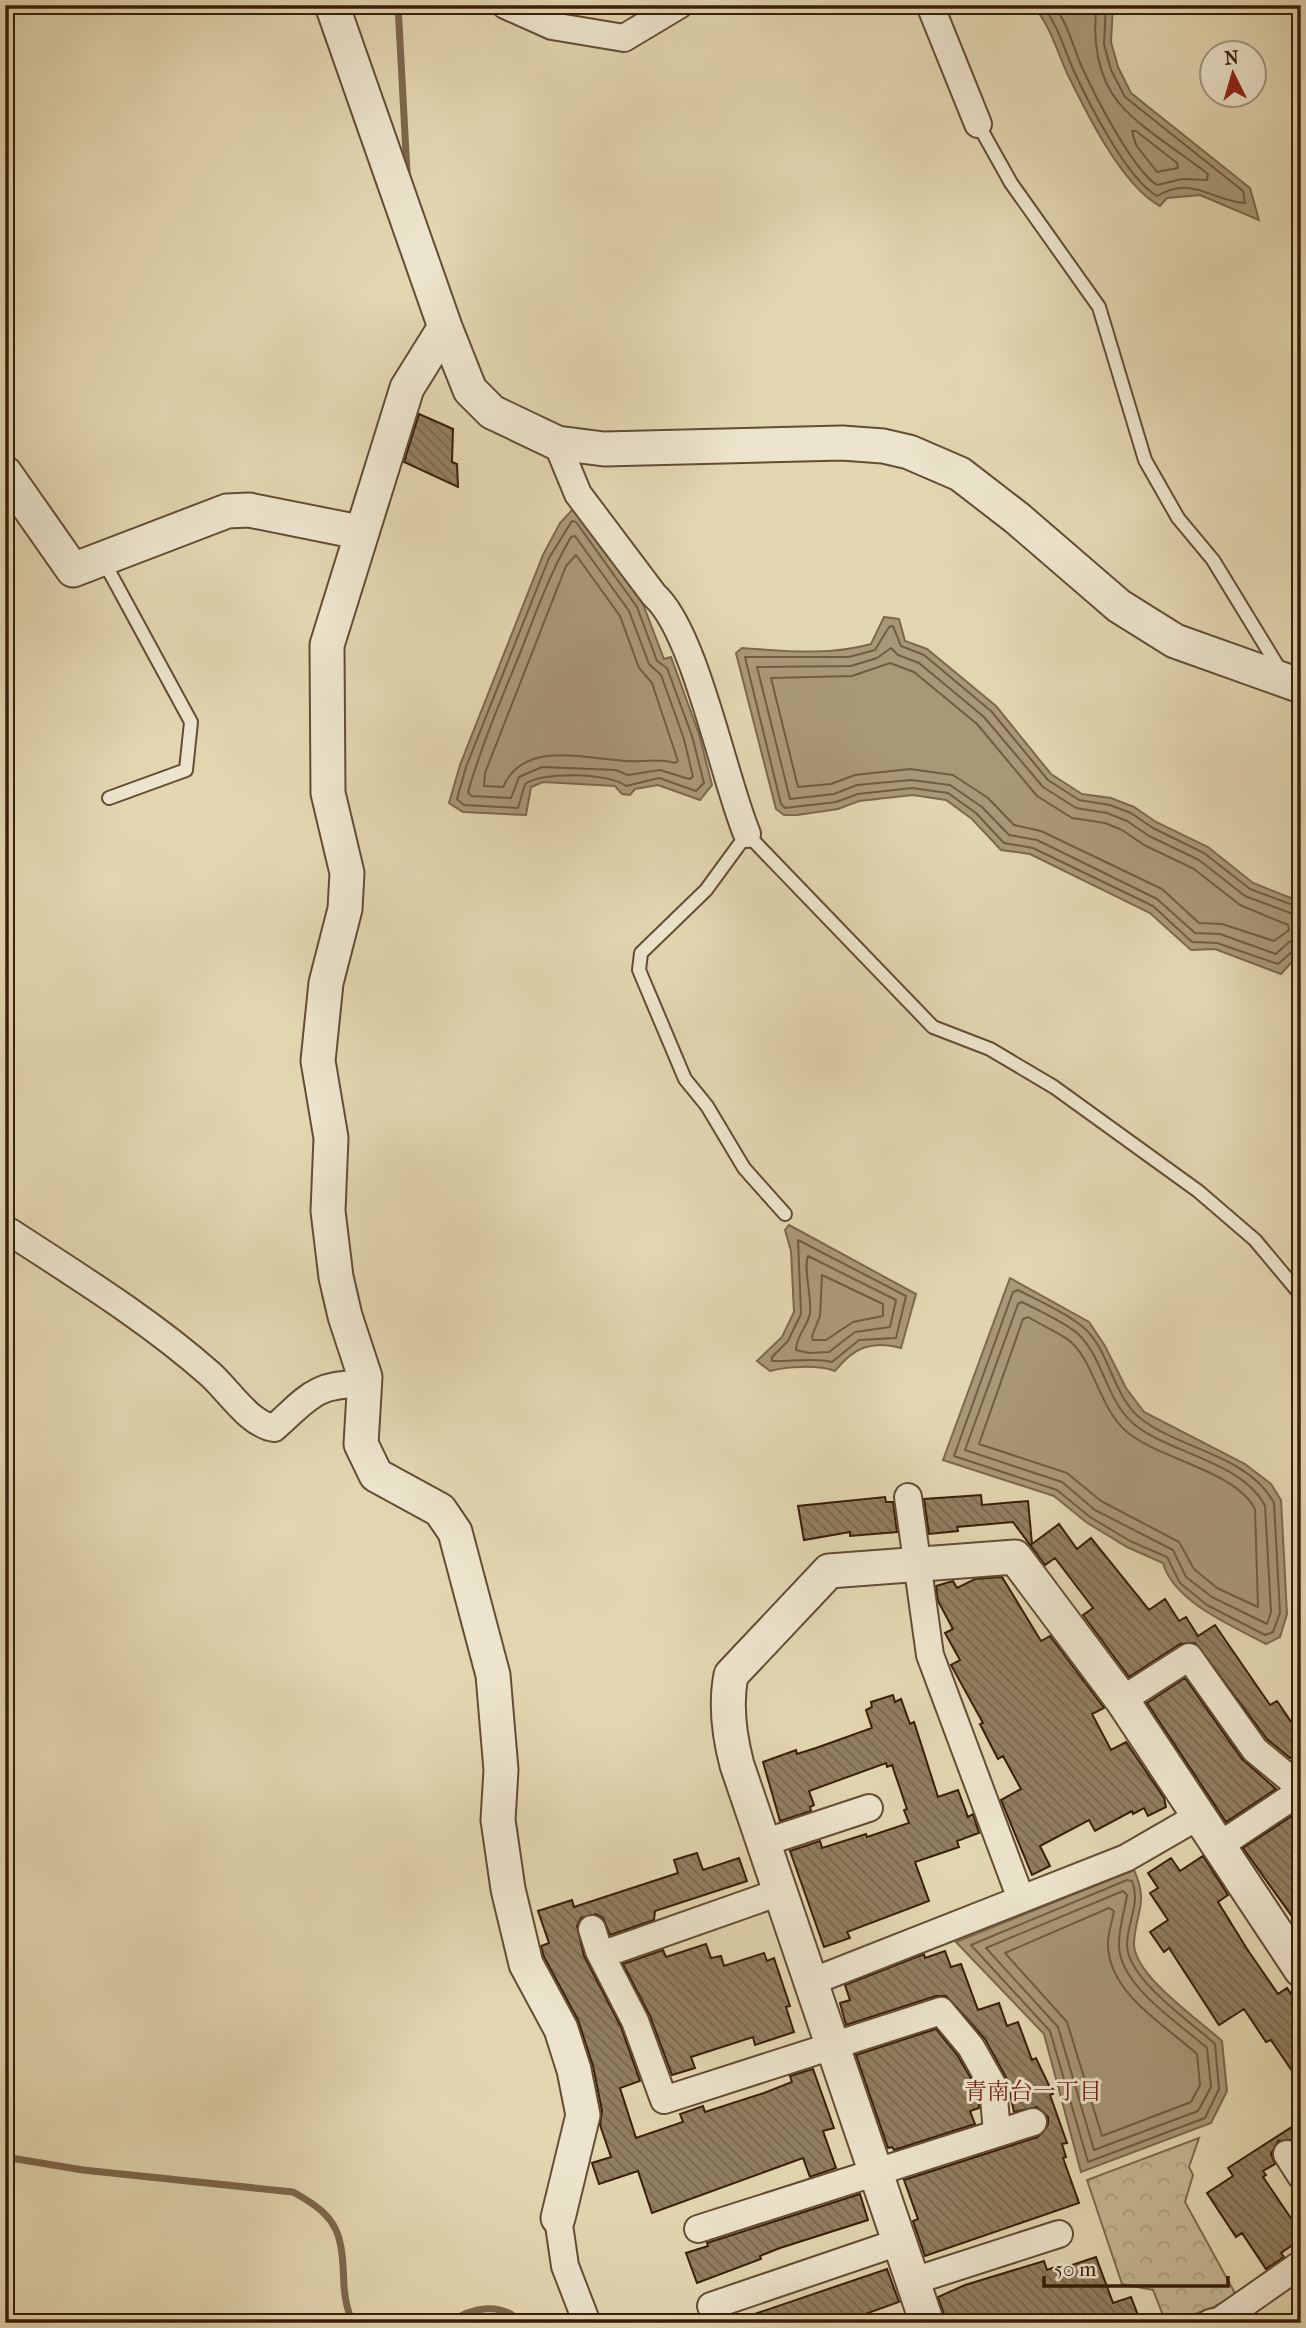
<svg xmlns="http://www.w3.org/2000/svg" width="1306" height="2328" font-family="'IM FELL French Canon','Noto Serif JP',serif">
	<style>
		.park { fill: url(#park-crowns); stroke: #7f6b4e; stroke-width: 2 }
		.water { fill: #a99878; stroke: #7c684c; stroke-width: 2 }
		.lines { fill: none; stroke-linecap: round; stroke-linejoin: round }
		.shore { stroke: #715c40; stroke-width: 2 }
		.stream { stroke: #7c684c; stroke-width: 7 }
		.building { fill: url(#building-back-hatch); stroke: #391f09; stroke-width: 2 }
		.service-casing { stroke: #634d33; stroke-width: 16 }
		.minor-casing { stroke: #634d33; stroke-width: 30 }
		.tertiary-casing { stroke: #634d33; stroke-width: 37 }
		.service { stroke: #ece4cc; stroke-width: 12 }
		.minor { stroke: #ece4cc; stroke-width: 26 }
		.tertiary { stroke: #ece4cc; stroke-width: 33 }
		.labels { text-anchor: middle; stroke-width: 6; stroke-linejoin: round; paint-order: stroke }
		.neighbourhood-label { font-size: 23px; fill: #7a1f14; stroke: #ece4cc }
	</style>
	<defs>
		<pattern id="park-crowns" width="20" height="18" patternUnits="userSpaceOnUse" patternTransform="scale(1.75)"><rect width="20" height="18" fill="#c5b794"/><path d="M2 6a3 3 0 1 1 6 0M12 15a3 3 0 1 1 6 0" fill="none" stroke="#aa9d7e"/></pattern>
		<pattern id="building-back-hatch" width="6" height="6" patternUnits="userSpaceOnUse" patternTransform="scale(1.75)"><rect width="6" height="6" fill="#917e60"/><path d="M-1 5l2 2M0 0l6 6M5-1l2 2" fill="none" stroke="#77674d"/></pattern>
	</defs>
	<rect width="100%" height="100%" fill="#e2d6b1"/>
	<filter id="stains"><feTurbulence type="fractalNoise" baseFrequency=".00286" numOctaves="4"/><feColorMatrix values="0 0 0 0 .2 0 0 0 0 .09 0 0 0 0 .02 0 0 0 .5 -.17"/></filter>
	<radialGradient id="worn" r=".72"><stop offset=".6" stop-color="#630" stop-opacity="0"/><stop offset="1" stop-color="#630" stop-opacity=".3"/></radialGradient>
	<path class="park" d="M1199,2138L1189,2167L1193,2175L1185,2202L1236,2295L1210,2309L1166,2323L1153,2290L1122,2284L1087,2180Z"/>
	<path class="water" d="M1033,5H1113L1111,42L1118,67L1131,93L1250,188L1259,220L1200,195L1167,198L1160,206C1122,186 1086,112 1067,73C1056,48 1050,26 1033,5Z
		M575,507L643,604L664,659L671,657L699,734L712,785L700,800L658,785L635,789L630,795L622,794L615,786L543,782L531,787L526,815L463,812L449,803L460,765L543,555L560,523Z
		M884,617L899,619L905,641L927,649L996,706L1051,774L1082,794L1111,798L1134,807L1156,822L1208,847L1253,883L1301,902V952L1281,974L1215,949L1191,950L1150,913L1030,854L1001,850L972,819L946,800L913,795L859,801L838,809L797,815H784L776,809L736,653L742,648C785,651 829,656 871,644Z
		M789,1225L916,1294L901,1348C872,1340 854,1347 835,1371C819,1365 787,1366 770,1371L757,1361L782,1337L794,1312L791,1251L785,1230Z
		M1010,1278L1089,1322L1105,1346L1126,1388L1144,1412L1245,1464L1271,1484L1281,1500L1287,1614L1280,1637L1266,1644C1231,1625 1174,1602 1163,1563L1127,1547L1086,1522L1054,1496L943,1460Z
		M1134,1870C1149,1904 1136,1909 1134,1943C1133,1975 1199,2020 1222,2041L1227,2091L1211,2123L1081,2172L1044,2034L956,1942Z"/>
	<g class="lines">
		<path class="shore" d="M1042,5C1058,25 1063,46 1073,69C1088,102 1127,179 1157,196C1194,175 1211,201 1245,203L1243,191L1125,97L1111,70L1104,44L1106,5
			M1053,5C1068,23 1072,44 1081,65C1094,94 1132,169 1157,185L1182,179L1207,180L1208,174C1184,155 1136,125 1119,103C1097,77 1092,37 1097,5
			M1132,131H1136L1177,163L1178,168L1157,172L1136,145Z
			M572,521L576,522L637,607L657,661L667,668L692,736L704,783L696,791L659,778L626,786C610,773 543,771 525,784L518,808L464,805L457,799L466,767L549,558Z
			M575,536L629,611L649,664L661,675L684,739L693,777L689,779L660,770L628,775L616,770L542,767L519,777L511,798L471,796L468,792C482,744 502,697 521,651C536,612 550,573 571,537Z
			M576,555L620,616L639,668L652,683L678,761L675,763C655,757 637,764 617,760C576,757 523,742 503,787L484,786L485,773L566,566Z
			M890,663L914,672L977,724L1037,796L1072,818L1105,823L1122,830L1144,845L1194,869L1240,905L1288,925L1289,930L1274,941L1222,924L1199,923L1162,889L1041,831L1014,825L988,798L953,775L910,769L855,775L831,784L798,787L771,678L852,676Z
			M1301,908L1250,889L1204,853L1153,828L1131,813L1110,805L1079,800L1048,780L991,711L924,655L901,646L893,626L889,627L875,650L849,657H745L781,804L785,808L836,802L858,794L912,788L948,793L976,813L1004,843L1033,848L1153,906L1192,942L1217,943L1278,964L1294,950L1301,948
			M1301,917L1245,896L1199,860L1149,836L1127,821L1107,813L1076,808L1043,787L984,717L919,663L898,655L891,648L877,658L851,666L757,667L790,799L834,794L857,785L911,780L950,785L982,807L1009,835L1037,840L1157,899L1195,933L1220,934L1276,954L1289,942L1301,939
			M798,1240L906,1296L896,1338L859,1340L832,1362C816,1357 789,1362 772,1361V1357L788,1341L801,1314Z
			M808,1256L896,1300L890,1327L855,1332L829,1352L809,1353L796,1350C795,1338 808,1326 810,1313C812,1297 803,1268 808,1256Z
			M822,1275L883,1304V1316L853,1322L826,1340H813L812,1336L820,1316Z
			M1018,1290C1039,1301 1065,1312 1083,1327C1110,1350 1112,1395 1140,1418C1178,1449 1249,1455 1274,1503L1280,1613L1273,1632L1265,1635L1207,1605L1180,1583L1167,1557L1130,1541L1090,1517L1057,1490L954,1456L1013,1292Z
			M1022,1302C1039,1311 1063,1321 1078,1334C1104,1358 1106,1402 1135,1425C1170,1453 1244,1463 1265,1506L1271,1612L1267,1624L1212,1597L1186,1577L1173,1550L1095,1510L1062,1482L965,1450L1018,1304Z
			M1028,1317C1041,1325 1058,1332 1070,1341C1095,1363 1099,1408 1127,1432C1159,1459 1236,1471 1255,1509L1258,1607L1217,1588L1194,1569L1179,1542L1101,1501L1067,1473L979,1444L1023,1319Z
			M1127,1880L1132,1881C1141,1903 1127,1922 1127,1945C1128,1980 1190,2021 1215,2044L1219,2089L1205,2118L1088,2162L1050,2031L971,1945Z
			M1123,1891L1127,1895C1125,1910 1119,1927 1119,1943C1117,1984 1179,2023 1207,2048L1211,2087L1198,2111L1094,2150L1058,2027L986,1948Z
			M1109,1908L1114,1911C1112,1922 1108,1933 1108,1943C1107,1992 1165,2025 1197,2054L1200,2085L1191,2102L1102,2136L1067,2022L1005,1953Z"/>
		<path class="stream" d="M398,5L407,172
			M5,2157L83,2170L293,2192C341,2218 342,2235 344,2286C345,2298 347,2313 354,2323
			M450,2323C471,2307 502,2301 521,2323"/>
	</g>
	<path class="building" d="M419,414L453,429L452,462L457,464L458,487L404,462Z
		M981,1495L982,1505L1028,1501L1032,1544L1059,1524L1077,1549L1091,1538L1149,1610L1165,1599L1179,1621L1186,1617L1198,1636L1215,1625L1270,1705L1277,1701L1292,1723L1301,1717V1751L1290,1758L1267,1739L1195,1643L1180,1644L1129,1677L1083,1615L1093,1608L1055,1558L1045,1565L1013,1522L957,1527L958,1531L929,1534L924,1499Z
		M885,1497L886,1502H893L897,1532L850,1536V1532L804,1540L798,1506Z
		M1002,1577L1041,1641L1050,1636L1104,1708L1092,1714L1111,1750L1126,1742L1164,1798L1166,1807L1148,1816L1144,1808L1133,1814L1132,1811L1095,1831L1089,1820L1040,1846L1050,1866L1032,1875L1001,1800L1021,1789L1003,1756L998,1759L980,1724L983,1723L951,1665L960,1660L945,1633L953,1629L938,1601L936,1586L953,1581L957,1588L975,1579Z
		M1185,1678L1242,1759L1276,1789L1226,1822L1147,1703Z
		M893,1695L895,1702L901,1699L910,1724L914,1722L938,1797L958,1790L968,1817L973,1814L979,1833L957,1841L959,1847L915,1862L929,1901L847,1932L850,1938L824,1947L790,1851L820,1841L822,1848L866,1834L867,1837L909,1823L904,1810L907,1809L892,1765L887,1767L886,1763L809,1791L814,1805L810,1807L811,1811L780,1821L763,1762L796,1750L797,1754L816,1748L872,1728L866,1710L872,1707L871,1702Z
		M1301,1810V1929L1243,1848Z
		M697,1853L703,1870L739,1858L747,1881L655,1911L654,1920L610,1935L603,1918L596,1914L581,1918L577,1926L584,1956L621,2027L640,2081L620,2088L636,2138L683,2122L680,2114L703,2106L705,2112L764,2093L792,2082L790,2076L813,2069L834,2128L823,2131L836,2168L810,2177L803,2158L652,2213L638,2171L599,2184L592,2163L611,2157L600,2125L602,2111L593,2066L578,2020L544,1957L541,1946L549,1943L538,1911L572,1900L574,1907L678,1873L674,1860Z
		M1203,1856L1228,1895L1218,1902L1247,1949L1278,1994L1287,1988L1301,2009V2019L1293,2025L1301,2037V2084L1271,2040L1266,2042L1244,2009L1219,2025L1169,1948L1164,1952L1150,1932L1168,1920L1150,1893L1158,1888L1148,1873L1171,1858L1180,1871Z
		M706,1944L711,1958L721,1956L724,1966L764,1953L767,1961L774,1958L790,2006L786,2007L794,2032L755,2045L753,2037L691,2057L695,2068L672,2075L650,2016L623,1964L663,1950L666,1957Z
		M945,1951L951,1967L961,1964L978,2010L999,2003L1007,2026L1018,2022L1032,2060L1036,2058L1053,2094L1050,2095L1067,2143L1062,2144L1066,2157L1063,2158L1079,2203L925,2256L913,2221L918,2219L904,2180L1038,2137L1048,2125V2117L1037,2107L1014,2112L1007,2079L985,2039L946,1996H936L846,2025L840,2003L850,2000L845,1985L924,1954L925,1958Z
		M936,2029L958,2056L978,2091L979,2108L970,2111L975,2124L894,2150L892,2147L888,2148L856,2055Z
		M1301,2121V2146L1294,2140L1278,2141L1271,2154L1275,2164L1263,2171L1266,2175L1263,2177L1301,2233V2239L1281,2253L1284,2257L1266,2269L1242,2233L1236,2237L1207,2193L1233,2176L1228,2168Z
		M860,2194L868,2220L780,2248L760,2256L761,2259L697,2283L686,2253L708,2246L707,2243Z
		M1096,2257L1113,2303L1131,2297L1141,2323H947L938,2297L965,2285L1044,2261L1047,2270L1055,2267L1057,2270Z
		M887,2269L899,2302L840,2323H741L740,2319Z"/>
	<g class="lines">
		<defs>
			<path id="service" d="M978,124L1011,183L1099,307L1145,460L1178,518L1213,560L1282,673
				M103,560L191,722L186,770L109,798
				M785,1214L744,1168L707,1106L685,1079L639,970L641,953L706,890L747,834L933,1027L990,1049L1054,1087L1198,1191L1255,1240L1301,1295"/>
			<path id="minor" d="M505,5L552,26L624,38L679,5
				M930,5L978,124
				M557,443L578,494L654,595C695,631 723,776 747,834
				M5,1232H10C79,1277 149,1320 210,1374C229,1391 249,1424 274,1428C309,1397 315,1383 364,1384
				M908,1497L930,1655L1021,1899
				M1122,1700L1189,1657L1255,1750L1301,1788
				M763,1843L869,1808
				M1217,1847L1301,1791
				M592,1929L599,1951L635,2021L664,2100L941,2011L971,2047L993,2086L997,2133
				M601,1955L780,1892
				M811,1982L1126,1858L1197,1817
				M1287,2154L1301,2176
				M558,2218L565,2266L587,2323
				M698,2229L1033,2122
				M913,2281L1059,2234
				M711,2306L899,2242
				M1210,2323L1221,2320L1301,2264"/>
			<path id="tertiary" d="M332,5L445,327L470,390L492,412L557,443L604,449L842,443L883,446L909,452L960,474L1017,518L1119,606L1175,641L1301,686
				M445,327L407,388L327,645L328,793L347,873L345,909L326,983L318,1061L331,1138L328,1211L336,1277L345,1316L365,1377L361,1444L376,1475L440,1510L455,1532L493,1675L501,1770L498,1820L508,1889L526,1964L561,2029L574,2070L583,2115L558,2218
				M5,473L73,570L227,511L249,510L359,532
				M927,2323L737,1765C729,1735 725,1706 731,1675L829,1571L1015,1557L1122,1700L1301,1970"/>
		</defs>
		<use href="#service" class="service-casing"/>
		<use href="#minor" class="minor-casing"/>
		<use href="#tertiary" class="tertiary-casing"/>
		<use href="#service" class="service"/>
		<use href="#minor" class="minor"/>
		<use href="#tertiary" class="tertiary"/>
	</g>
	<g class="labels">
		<g class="neighbourhood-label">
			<text x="1033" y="2099">青南台一丁目</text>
		</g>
	</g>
	<rect width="1306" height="2328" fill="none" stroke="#e2d6b1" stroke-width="28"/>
	<rect x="7" y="7" width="1292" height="2314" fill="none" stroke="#391f09" stroke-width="3.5"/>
	<rect x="14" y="14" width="1278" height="2300" fill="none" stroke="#391f09" stroke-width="2"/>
	<g transform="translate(1233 74) rotate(355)"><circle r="33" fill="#ece4cc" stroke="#a4957e" stroke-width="2"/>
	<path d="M0-5L12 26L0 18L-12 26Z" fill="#8f2418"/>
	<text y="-10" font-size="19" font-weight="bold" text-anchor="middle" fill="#391f09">N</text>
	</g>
	<path d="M1044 2276v10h184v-10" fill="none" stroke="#391f09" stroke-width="3.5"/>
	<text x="1054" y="2276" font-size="21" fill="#391f09" stroke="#ece4cc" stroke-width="5" paint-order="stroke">50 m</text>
	<rect width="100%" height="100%" filter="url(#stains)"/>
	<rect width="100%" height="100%" fill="url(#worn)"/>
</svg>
